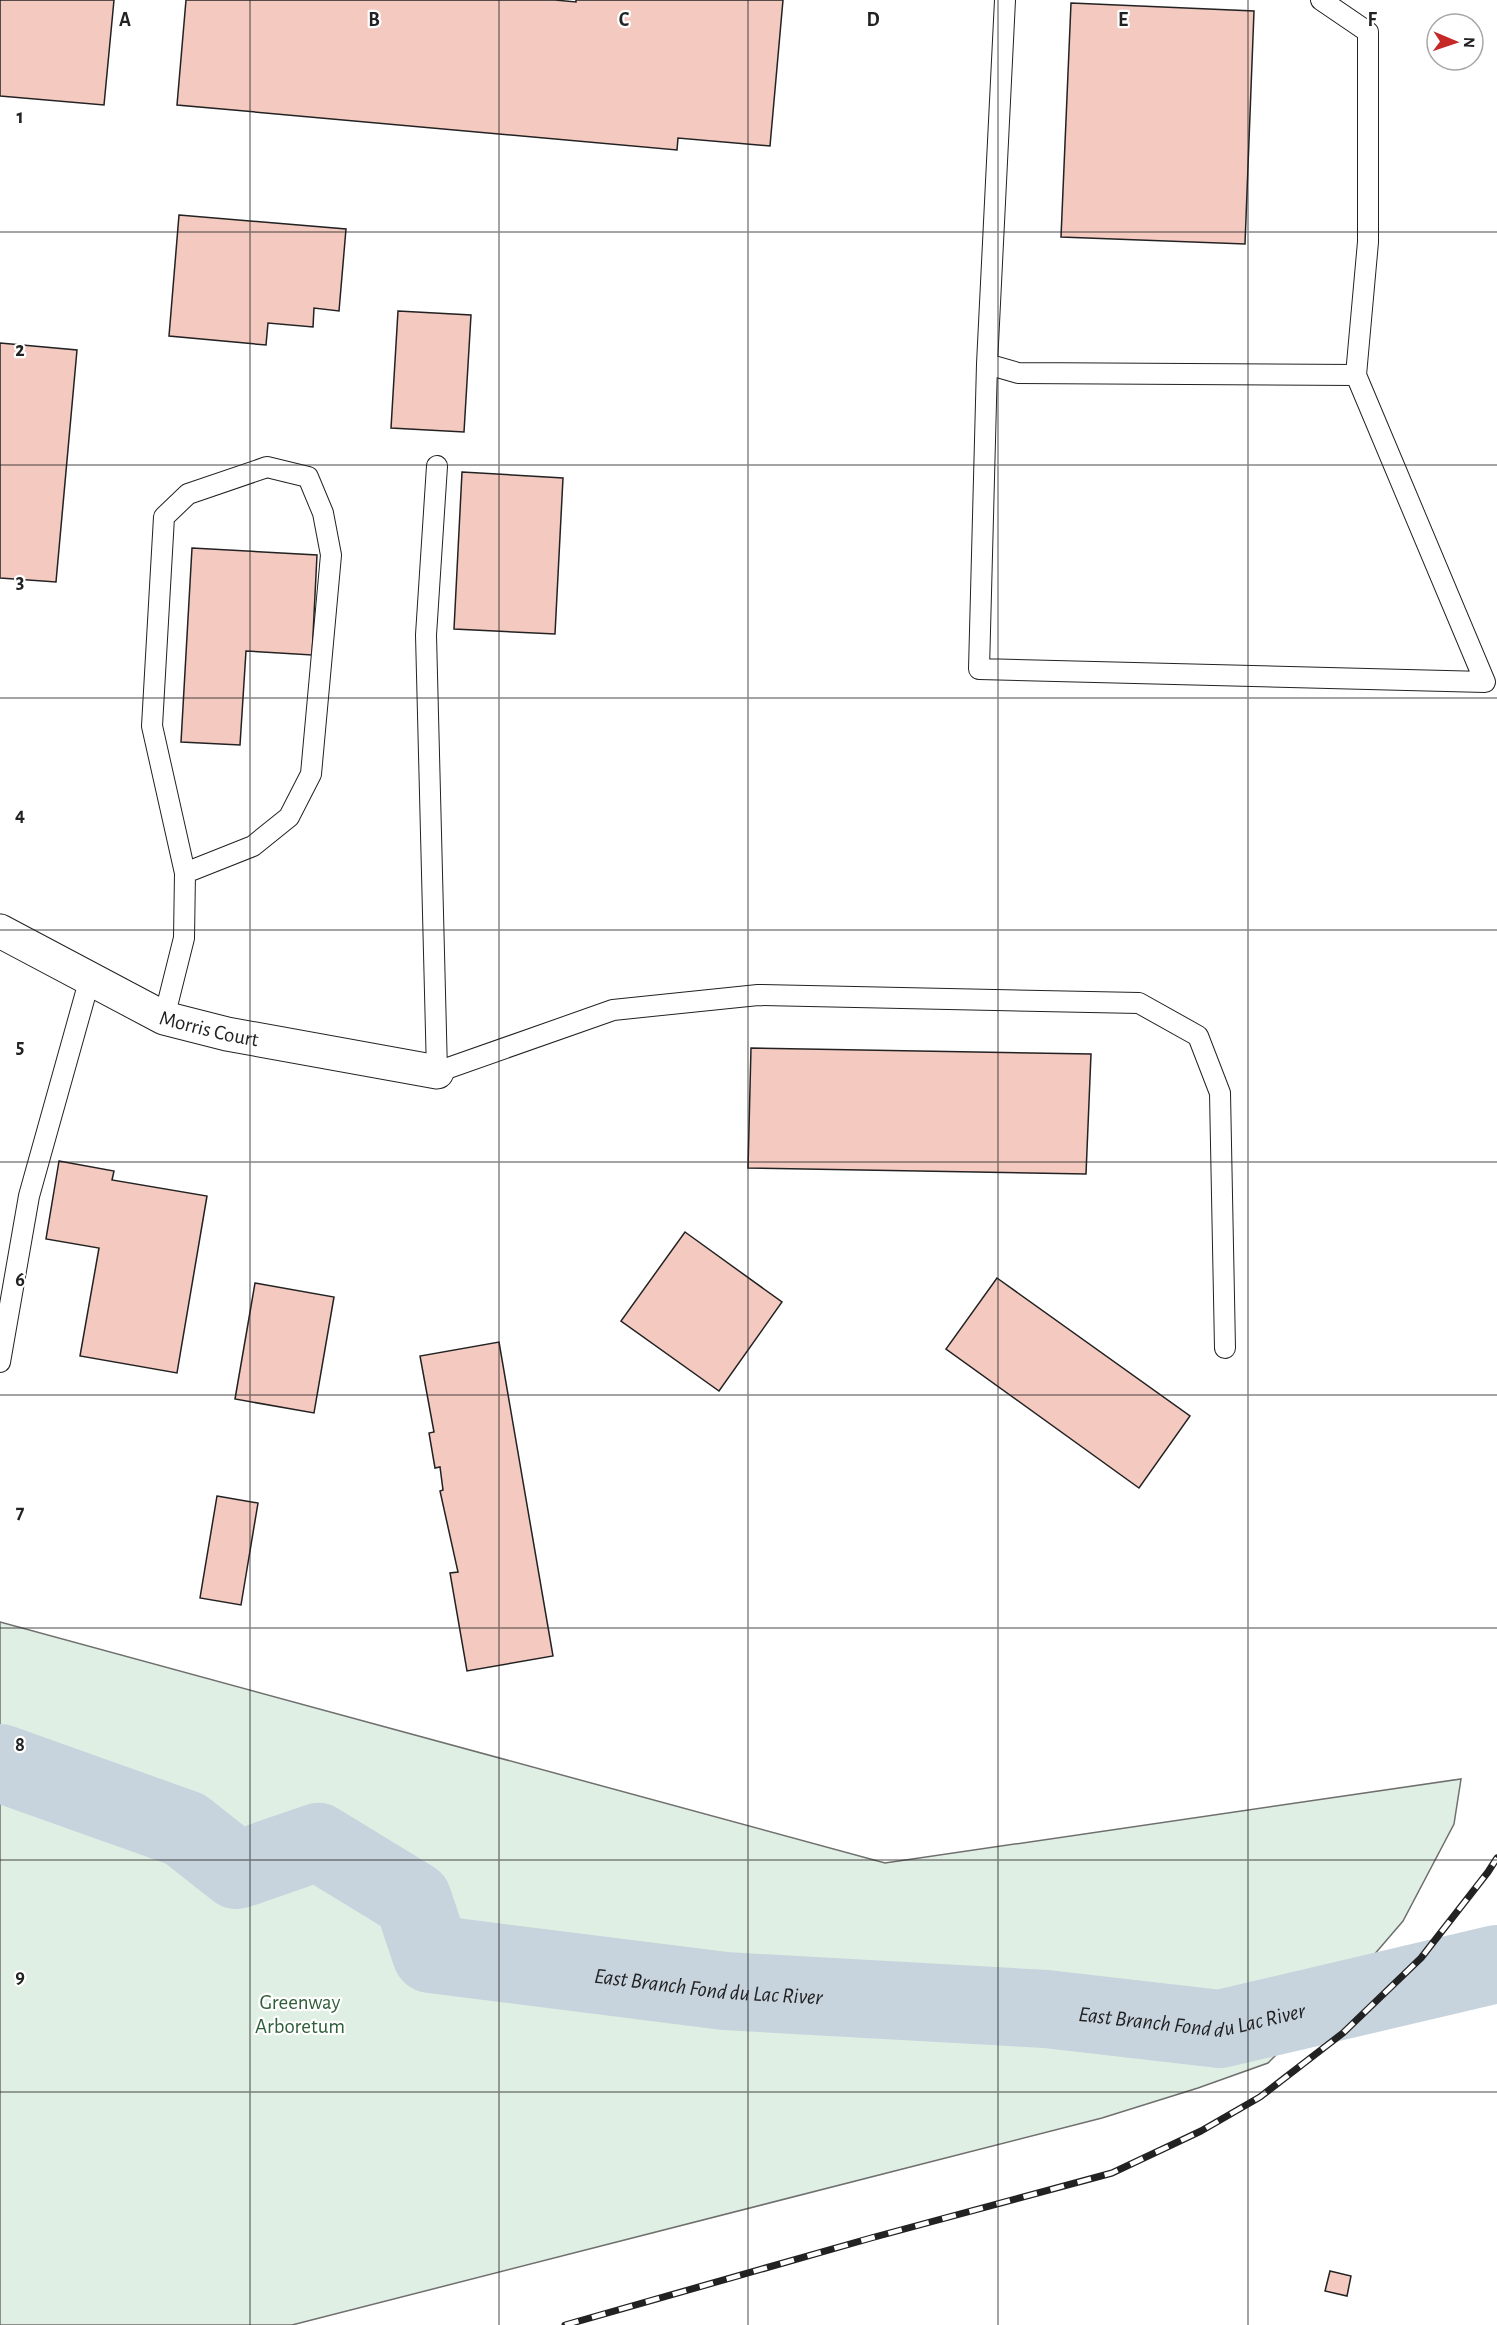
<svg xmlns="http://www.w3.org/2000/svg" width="1497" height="2325" font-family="'Alegreya Sans',sans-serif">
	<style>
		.green { fill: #e0efe3; stroke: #6f6f6f; stroke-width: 1.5 }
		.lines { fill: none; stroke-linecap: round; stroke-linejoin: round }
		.river { stroke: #c7d3dd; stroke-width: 78 }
		.building { fill: #f3c9c0; stroke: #222; stroke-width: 1.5 }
		.lane-casing { stroke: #222; stroke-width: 22 }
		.street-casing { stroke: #222; stroke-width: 35 }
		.lane { stroke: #fff; stroke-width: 20 }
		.street { stroke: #fff; stroke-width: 33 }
		.rail-casing { stroke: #222; stroke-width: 7 }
		.rail { stroke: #fff; stroke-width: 4.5; stroke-dasharray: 14; stroke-linecap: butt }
		.grid { fill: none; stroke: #222; stroke-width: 1.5; stroke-opacity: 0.55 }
		.labels { text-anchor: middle; stroke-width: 4.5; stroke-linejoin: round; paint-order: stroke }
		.street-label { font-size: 21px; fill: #222; stroke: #fff }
		.park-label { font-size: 21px; fill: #2f5e38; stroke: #fff }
		.water-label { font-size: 22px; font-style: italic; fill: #222; stroke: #fff }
		.grid-label { font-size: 20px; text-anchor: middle; font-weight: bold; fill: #222; stroke: #fff; stroke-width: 4.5; stroke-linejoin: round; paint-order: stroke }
	</style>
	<rect width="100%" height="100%" fill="#fff"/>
	<path class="green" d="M0,1622L885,1863L1461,1779L1454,1824L1403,1921L1361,1970L1268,2063L1198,2088L1102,2118L292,2325H0Z"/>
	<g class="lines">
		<path class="river" id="s1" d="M0,1763L185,1829L237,1870L318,1842L413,1900L431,1954L725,1991L1046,2009L1220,2029L1497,1964"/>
	</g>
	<path class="building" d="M0,0H114L104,105L0,96Z
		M186,0H555L576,2V0H783L770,146L678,138L677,150L177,105Z
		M1071,3L1254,11L1245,244L1061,237Z
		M179,215L346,229L339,311L314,308L313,327L268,323L266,345L169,336Z
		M398,311L471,315L464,432L391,428Z
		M0,343L77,350L56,582L0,578Z
		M462,472L563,478L555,634L454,629Z
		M192,548L317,555L312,655L246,651L240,745L181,742Z
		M751,1048L1091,1054L1086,1174L748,1168Z
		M59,1161L114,1171L112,1180L207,1196L177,1373L80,1356L99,1248L46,1239Z
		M685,1232L782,1302L719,1391L621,1321Z
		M997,1278L1190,1416L1139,1488L946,1349Z
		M255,1283L334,1297L314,1413L235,1399Z
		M499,1342L553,1656L467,1671L450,1573L458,1572L440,1491L443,1490L440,1467L435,1468L429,1433L434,1432L420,1356Z
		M217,1496L258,1503L241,1605L200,1598Z
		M1330,2271L1351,2276L1347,2296L1325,2291Z"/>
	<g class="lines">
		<defs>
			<path id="lane" d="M1005,0L987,364L1018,373L1356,375L1368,242V32L1321,0
				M987,364L979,669L1485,682L1356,375
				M437,466L426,635L437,1072L613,1010L758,995L1139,1003L1198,1036L1220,1093L1225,1348
				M164,1018L184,938L185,873L152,726L164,517L188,494L267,467L308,477L323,513L331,555L311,774L289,817L253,846L185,873
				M0,1362L29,1196L90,978"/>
			<g id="street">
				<path id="s2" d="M0,931L164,1018L227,1034L437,1072"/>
			</g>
		</defs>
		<use href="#lane" class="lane-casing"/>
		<use href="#street" class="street-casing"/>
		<use href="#lane" class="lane"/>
		<use href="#street" class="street"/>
		<defs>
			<path id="rail" d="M565,2325L871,2238L1112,2173L1201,2131L1260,2097L1343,2033L1421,1958L1488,1872L1497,1858"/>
		</defs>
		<use href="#rail" class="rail-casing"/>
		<use href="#rail" class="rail"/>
	</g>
	<path class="grid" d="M250,0V2325M499,0V2325M748,0V2325M998,0V2325M1248,0V2325M0,232H1497M0,465H1497M0,698H1497M0,930H1497M0,1162H1497M0,1395H1497M0,1628H1497M0,1860H1497M0,2092H1497"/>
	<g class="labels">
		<g class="street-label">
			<text dy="7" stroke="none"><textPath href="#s2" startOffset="232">Morris Court</textPath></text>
		</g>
		<g class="park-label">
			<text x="300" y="2009">Greenway<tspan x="300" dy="24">Arboretum</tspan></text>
		</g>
		<g class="water-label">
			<text dy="8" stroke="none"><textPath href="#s1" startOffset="796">East Branch Fond du Lac River</textPath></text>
			<text dy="8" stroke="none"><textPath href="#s1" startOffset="1282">East Branch Fond du Lac River</textPath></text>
		</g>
	</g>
	<g class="grid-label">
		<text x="125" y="26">A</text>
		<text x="374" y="26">B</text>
		<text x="624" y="26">C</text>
		<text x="873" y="26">D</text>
		<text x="1123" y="26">E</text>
		<text x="1372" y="26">F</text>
		<text x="20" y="123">1</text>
		<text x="20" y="356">2</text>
		<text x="20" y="588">3</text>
		<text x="20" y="821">4</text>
		<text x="20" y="1053">5</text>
		<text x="20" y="1286">6</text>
		<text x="20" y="1518">7</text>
		<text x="20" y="1751">8</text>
		<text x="20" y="1983">9</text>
	</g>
	<g transform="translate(1455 42) rotate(92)"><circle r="28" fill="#ffffff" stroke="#a7a7a7" stroke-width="1.5"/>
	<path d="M0-4.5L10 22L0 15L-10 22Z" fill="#c62828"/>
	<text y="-9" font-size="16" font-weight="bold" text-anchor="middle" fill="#222222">N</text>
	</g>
</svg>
